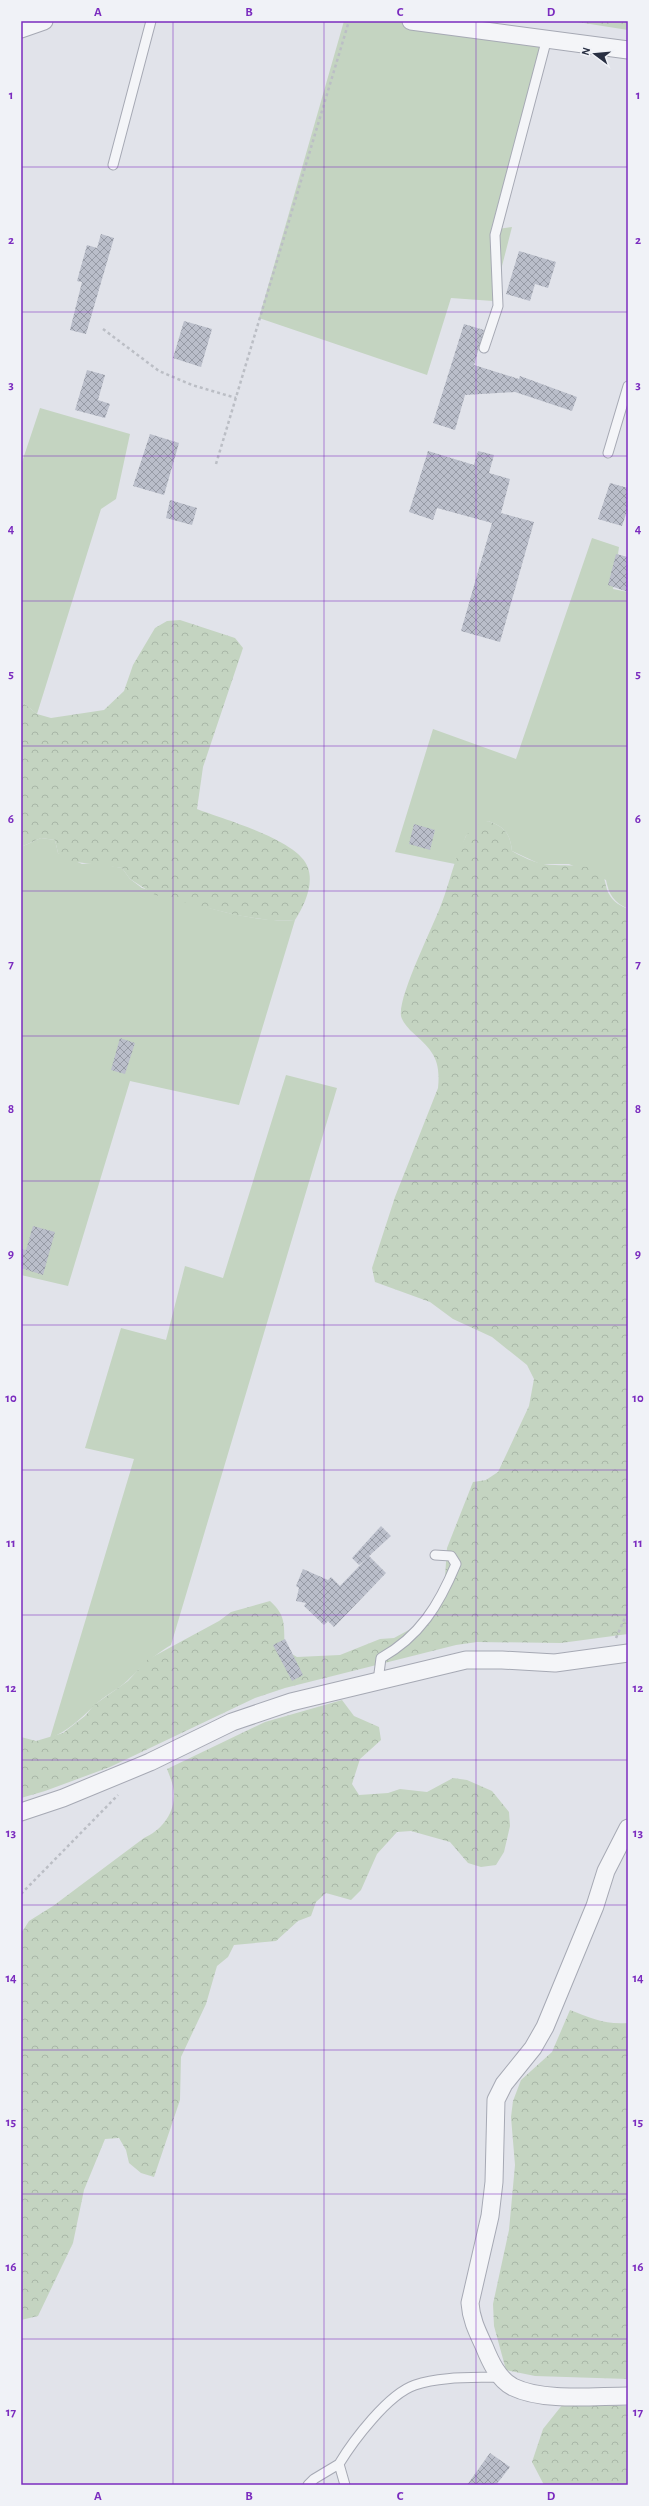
<svg xmlns="http://www.w3.org/2000/svg" width="649" height="2506" font-family="'Alegreya Sans',sans-serif">
	<style>
		.green { fill: #c4d4c1 }
		.forest { fill: url(#forest-crowns) }
		.building { fill: url(#building-cross-hatch) }
		.lines { fill: none; stroke-linecap: round; stroke-linejoin: round }
		.lane-casing { stroke: #a6a9b4; stroke-width: 11 }
		.street-casing { stroke: #a6a9b4; stroke-width: 19 }
		.path { stroke: #bbbec5; stroke-width: 2.5; stroke-dasharray: 3 3; stroke-linecap: butt }
		.lane { stroke: #f4f5f8; stroke-width: 9 }
		.street { stroke: #f4f5f8; stroke-width: 17 }
		.grid { fill: none; stroke: #7b2cbf; stroke-width: 1; stroke-opacity: 0.55 }
		.neatline { fill: none; stroke: #7b2cbf; stroke-width: 1.5 }
		.grid-label { font-size: 13px; text-anchor: middle; font-weight: bold; fill: #7b2cbf }
	</style>
	<defs>
		<pattern id="forest-crowns" width="20" height="18" patternUnits="userSpaceOnUse"><rect width="20" height="18" fill="#c4d4c1"/><path d="M2 6a3 3 0 1 1 6 0M12 15a3 3 0 1 1 6 0" fill="none" stroke="#a8b6a7"/></pattern>
		<pattern id="building-cross-hatch" width="8" height="8" patternUnits="userSpaceOnUse"><rect width="8" height="8" fill="#babeca"/><path d="M0 0l8 8M0 8l8-8" fill="none" stroke="#979ba6"/></pattern>
	</defs>
	<rect width="100%" height="100%" fill="#e1e3ea"/>
	<path class="green" d="M344,21H405L541,43L491,230L512,227L493,301L451,298L427,375L259,318Z
		M40,408L130,434L116,499L101,509L37,714L21,701V465Z
		M592,538L619,547L613,589L628,592V909C614,902 609,895 606,880L569,864H540L512,851C510,833 505,827 488,821L466,836L455,864L395,852L433,729L516,759Z
		M41,838L55,840L58,853L82,864L95,863L122,868L130,879L142,888C192,902 243,923 295,920L239,1105L130,1081L68,1286L21,1275V847Z
		M286,1075L337,1088L171,1645C150,1658 145,1664 128,1680C118,1690 103,1696 94,1706C80,1719 68,1731 50,1738L134,1459L85,1448L121,1328L166,1340L185,1266L223,1278Z"/>
	<path class="forest" d="M571,21H628V30Z
		M180,620L235,638L243,648L203,767L197,809C222,819 300,840 308,868C314,885 304,906 295,920H268L236,915L155,895L130,879L122,868L69,861L58,853L55,840L41,838L21,847V701L37,714L51,718L104,710L124,691L133,665L155,628L167,621Z
		M488,821C505,827 510,833 512,851C526,859 539,865 555,865C569,866 581,864 595,869C607,874 604,885 609,894C613,902 621,906 628,909V1634L561,1643L477,1642L456,1645L285,1688L255,1698L110,1767L45,1791L21,1798V1737L36,1741L63,1733L85,1716L94,1705L128,1681L147,1660L219,1621L231,1612L270,1601C288,1617 283,1627 285,1650L297,1657L340,1655L380,1639L394,1638L418,1625L435,1603L445,1577L447,1548L473,1482L486,1480L498,1472L529,1406L534,1379L527,1365L492,1337L453,1319L430,1302L375,1282L372,1268L395,1197L438,1088C441,1058 432,1050 411,1031C408,1028 402,1021 401,1016C398,996 433,927 441,905C450,883 454,858 466,836C471,828 479,824 488,821Z
		M342,1700L354,1716L379,1727L381,1740L360,1759L352,1784L359,1795L388,1793L400,1789L427,1792L453,1778L467,1780L492,1791L509,1812L510,1826L504,1852L496,1865L481,1867L468,1863L450,1842L411,1831L397,1832L377,1854L361,1890L351,1900L326,1893L316,1902L311,1916L298,1921L276,1941L234,1945L228,1957L217,1966L206,2004L181,2057L180,2100L154,2177L141,2173L129,2163L126,2150L119,2138L105,2139L84,2190L73,2243L38,2316L21,2320L22,1932L29,1921L53,1906L144,1838C160,1831 173,1816 174,1797C175,1788 170,1777 167,1769L265,1722Z
		M570,2010C590,2018 606,2025 628,2023V2379L535,2376L506,2370L494,2326L493,2304L509,2230L515,2165L511,2117L513,2101L521,2080L552,2052Z
		M563,2404L628,2406V2485H544L532,2462L543,2429Z"/>
	<path class="building" d="M101,234L114,238L86,334L70,330L82,282L77,281L87,245L97,248Z
		M519,251L556,262L548,288L535,284L530,301L506,294Z
		M184,321L212,329L201,367L173,358Z
		M464,324L484,330L474,365L519,379L520,376L577,397L572,411L515,392L465,395L455,430L433,423Z
		M87,370L105,375L98,400L110,404L105,418L75,410Z
		M150,434L179,443L164,495L133,486Z
		M428,451L474,465L478,451L494,455L489,473L510,479L501,513L534,522L500,642L461,631L492,523L437,508L433,520L409,512Z
		M610,483L628,488V508L622,526L598,519Z
		M170,500L197,508L192,525L166,518Z
		M616,554L628,557V592L608,585Z
		M414,824L435,830L430,850L409,844Z
		M120,1038L135,1043L125,1074L111,1070Z
		M33,1226L55,1232L43,1275L21,1268V1249L26,1250Z
		M381,1526L391,1536L369,1556L386,1573L334,1627L328,1621L324,1625L304,1606L306,1603L296,1601L299,1588L296,1586L303,1569L328,1580L331,1577L340,1586L366,1559L359,1565L352,1558Z
		M285,1639L303,1675L292,1681L273,1645Z
		M490,2453L510,2467L496,2485H467Z"/>
	<g class="lines">
		<defs>
			<path id="lane" d="M113,165L151,21
				M484,348L498,306L495,235L547,38
				M608,453L628,386
				M378,1681L381,1658C420,1636 439,1605 456,1564L451,1556L435,1555
				M308,2485L314,2479L339,2464
				M345,2485L339,2464C353,2441 388,2394 415,2385C441,2376 473,2378 500,2377"/>
			<path id="street" d="M411,21L628,50
				M21,29L44,21
				M21,1812L63,1798L150,1762L232,1722L291,1702L466,1660H502L555,1663L628,1653
				M628,1828L606,1871L595,1906L545,2027L533,2048L504,2084L496,2100L494,2182L490,2216L470,2303C471,2319 477,2331 484,2346C490,2361 498,2379 513,2387C544,2402 594,2396 628,2396"/>
		</defs>
		<use href="#lane" class="lane-casing"/>
		<use href="#street" class="street-casing"/>
		<path class="path" d="M103,329L159,371L192,385L236,398
			M216,464L349,21
			M616,1638L628,1611
			M21,1894L118,1795"/>
		<use href="#lane" class="lane"/>
		<use href="#street" class="street"/>
	</g>
	<path class="grid" d="M173,21V2485M324,21V2485M476,21V2485M21,167H628M21,312H628M21,456H628M21,601H628M21,746H628M21,891H628M21,1036H628M21,1181H628M21,1325H628M21,1470H628M21,1615H628M21,1760H628M21,1905H628M21,2050H628M21,2194H628M21,2339H628"/>
	<rect width="649" height="2506" fill="none" stroke="#f0f2f7" stroke-width="44"/>
	<g transform="translate(595 54) rotate(286)" stroke="#f0f2f7" stroke-width="3" paint-order="stroke">
	<path d="M0-3L7 15L0 10L-7 15Z" fill="#282f42"/>
	<text y="-6" font-size="11" font-weight="bold" text-anchor="middle" fill="#282f42">N</text>
	</g>
	<rect x="22" y="22" width="605" height="2462" class="neatline"/>
	<g class="grid-label">
		<text x="98" y="16">A</text>
		<text x="249" y="16">B</text>
		<text x="400" y="16">C</text>
		<text x="551" y="16">D</text>
		<text x="11" y="99">1</text>
		<text x="638" y="99">1</text>
		<text x="11" y="244">2</text>
		<text x="638" y="244">2</text>
		<text x="11" y="389">3</text>
		<text x="638" y="389">3</text>
		<text x="11" y="533">4</text>
		<text x="638" y="533">4</text>
		<text x="11" y="678">5</text>
		<text x="638" y="678">5</text>
		<text x="11" y="823">6</text>
		<text x="638" y="823">6</text>
		<text x="11" y="968">7</text>
		<text x="638" y="968">7</text>
		<text x="11" y="1113">8</text>
		<text x="638" y="1113">8</text>
		<text x="11" y="1258">9</text>
		<text x="638" y="1258">9</text>
		<text x="11" y="1402">10</text>
		<text x="638" y="1402">10</text>
		<text x="11" y="1547">11</text>
		<text x="638" y="1547">11</text>
		<text x="11" y="1692">12</text>
		<text x="638" y="1692">12</text>
		<text x="11" y="1837">13</text>
		<text x="638" y="1837">13</text>
		<text x="11" y="1982">14</text>
		<text x="638" y="1982">14</text>
		<text x="11" y="2126">15</text>
		<text x="638" y="2126">15</text>
		<text x="11" y="2271">16</text>
		<text x="638" y="2271">16</text>
		<text x="11" y="2416">17</text>
		<text x="638" y="2416">17</text>
		<text x="98" y="2500">A</text>
		<text x="249" y="2500">B</text>
		<text x="400" y="2500">C</text>
		<text x="551" y="2500">D</text>
	</g>
</svg>
